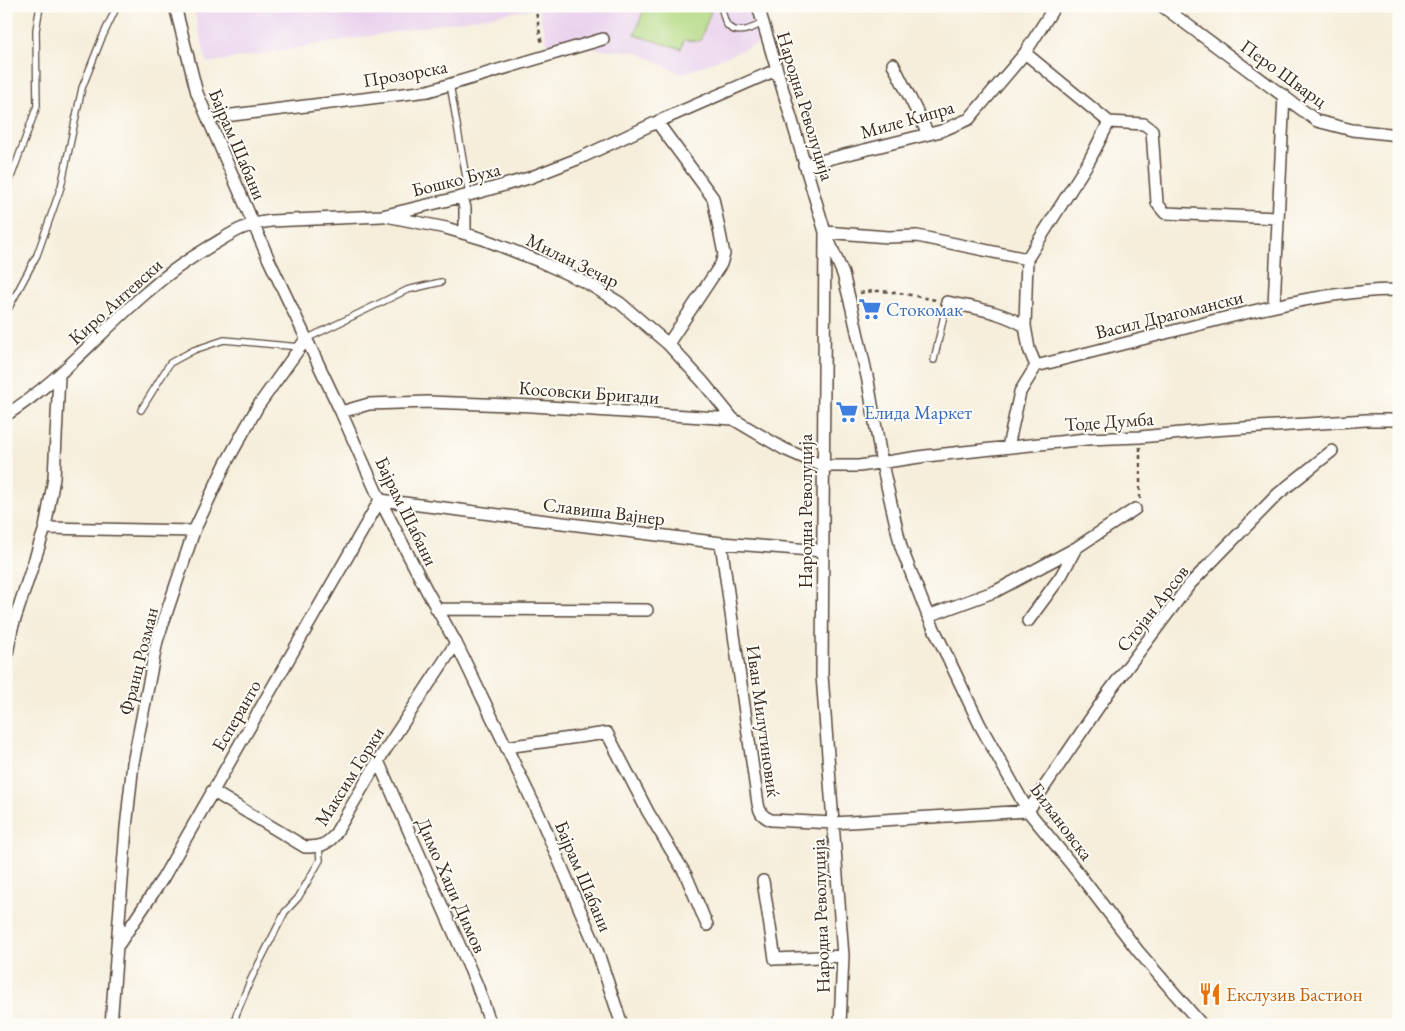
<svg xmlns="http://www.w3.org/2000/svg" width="1405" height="1031" font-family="'EB Garamond',serif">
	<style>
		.built { fill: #e9d2ed }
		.green { fill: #b3d983; stroke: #778250 }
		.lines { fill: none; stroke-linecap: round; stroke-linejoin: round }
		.service-casing { stroke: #57473a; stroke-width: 8 }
		.minor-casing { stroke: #57473a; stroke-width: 14 }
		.path { stroke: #57473a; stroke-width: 2.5; stroke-dasharray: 4 4; stroke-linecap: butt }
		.service { stroke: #fff; stroke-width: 5.5 }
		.minor { stroke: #fff; stroke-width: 11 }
		.labels { text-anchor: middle; stroke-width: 4; stroke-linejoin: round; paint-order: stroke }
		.street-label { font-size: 19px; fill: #3b2a1e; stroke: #fdfcf7 }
		.shop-label { font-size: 19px; fill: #366cbe; stroke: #fdfcf7; text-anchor: start }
		.food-label { font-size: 19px; fill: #c56008; stroke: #fdfcf7; text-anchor: start }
	</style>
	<rect width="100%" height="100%" fill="#fdfcf7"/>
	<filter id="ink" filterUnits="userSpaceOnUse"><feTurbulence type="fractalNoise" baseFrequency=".02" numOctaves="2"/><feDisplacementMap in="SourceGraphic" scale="10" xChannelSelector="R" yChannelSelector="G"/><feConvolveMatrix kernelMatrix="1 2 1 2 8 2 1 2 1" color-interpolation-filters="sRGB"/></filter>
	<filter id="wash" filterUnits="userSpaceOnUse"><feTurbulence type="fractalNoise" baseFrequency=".0096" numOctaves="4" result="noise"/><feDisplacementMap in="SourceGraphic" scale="20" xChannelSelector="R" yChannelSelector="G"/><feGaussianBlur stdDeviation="1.12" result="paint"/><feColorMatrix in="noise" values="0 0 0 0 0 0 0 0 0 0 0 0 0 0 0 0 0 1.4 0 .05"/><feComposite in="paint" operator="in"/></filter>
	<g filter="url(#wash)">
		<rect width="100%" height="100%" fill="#f6eedb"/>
		<path class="built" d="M193,6H753L762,42L682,74L637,52L548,45L538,8L207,63Z"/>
		<path class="green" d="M645,6H697L711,11L700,41L684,40L681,49L635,35Z"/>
	</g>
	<g filter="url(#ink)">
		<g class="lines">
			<defs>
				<path id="service" d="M721,6C723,12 724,22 728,26C737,36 753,28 763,23
					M450,84L469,195
					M6,191L37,106L36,30L40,6
					M6,313L37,255L61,187L82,88L101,40L117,6
					M306,339L407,290L441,282
					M934,360L947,302
					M141,410L170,363L194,350L224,340L300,347
					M235,1025L236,1015L251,979L285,912L298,898L320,860L319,847"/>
				<path id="minor" d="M175,6L197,93L269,260L341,412L380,500L427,591L456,643L542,821L596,947L622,1025
					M758,6L825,232L822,675L843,956L840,1025
					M1162,6L1317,121L1352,130L1399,135
					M1025,53L1109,122L1144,124L1152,130L1157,203L1160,207L1165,213L1278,218
					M893,64L928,134
					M208,118L428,91L603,39
					M657,122L713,198L723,249L724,254L721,264L668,344
					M804,165L941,131L969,119L1025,53L1055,6
					M462,197L465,208V233
					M386,216L446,228L483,239L539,261L587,283L620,303L668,344L703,382L733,419
					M1027,259L917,236L888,237L825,232L843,274L852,309L868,381L882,464L901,547L928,616L980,725L1028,811L1072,865L1138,951L1202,1025
					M947,302C974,308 1000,311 1025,326
					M1274,305L1284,95
					M1036,366L1029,349L1025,326L1027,259L1089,161L1109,122
					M341,412L369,404L428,402L533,406L733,419L784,449L823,466H859L926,456L1087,439L1140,437L1213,430L1366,420H1399
					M6,415C60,381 99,333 147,292C166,275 187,260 209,247C233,233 241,225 271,221L382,216L469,195L529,178L580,158L657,122L776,70
					M1008,447L1020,392L1036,366C1092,352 1149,337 1205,323C1269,307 1333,290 1399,290
					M380,500L721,543L823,551
					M45,528L194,531
					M721,543L758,804C760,813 762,816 771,820L834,823L1028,811L1108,693L1190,584L1278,494L1332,451
					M436,609L647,610
					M928,616L996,591L1076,548L1135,509
					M1028,621L1061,576L1076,548
					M6,659L12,628L45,528L54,478L59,376
					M506,747L607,733L648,812L686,875L707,925
					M378,761L477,985L491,1025
					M212,791L305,847C318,847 325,846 334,836L378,761L456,643
					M763,881L775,959L843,956
					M119,944L163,878L380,500
					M111,1025L126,828L133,763L157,641L194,531L225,465L258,406L306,339"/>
			</defs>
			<use href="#service" class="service-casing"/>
			<use href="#minor" class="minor-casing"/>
			<path class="path" d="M535,6L542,45
				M860,293C883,287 912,296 936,300
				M1140,447V499
				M1394,1025L1399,1018"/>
			<use href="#service" class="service"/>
			<use href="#minor" class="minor"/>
		</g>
	</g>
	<defs>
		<symbol id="supermarket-bare" viewBox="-9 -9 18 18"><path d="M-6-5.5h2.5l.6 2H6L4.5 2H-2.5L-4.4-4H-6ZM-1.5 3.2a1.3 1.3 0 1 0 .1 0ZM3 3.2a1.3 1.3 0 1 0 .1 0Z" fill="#3f7fe0" stroke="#fdfcf7" stroke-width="2.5" paint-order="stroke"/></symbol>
		<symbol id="restaurant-bare" viewBox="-9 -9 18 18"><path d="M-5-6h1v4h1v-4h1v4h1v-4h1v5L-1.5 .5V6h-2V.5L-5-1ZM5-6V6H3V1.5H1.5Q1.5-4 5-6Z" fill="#e8710a" stroke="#fdfcf7" stroke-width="2.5" paint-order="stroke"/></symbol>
	</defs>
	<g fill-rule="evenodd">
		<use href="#supermarket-bare" x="854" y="293" width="32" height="32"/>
		<use href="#supermarket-bare" x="831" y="396" width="32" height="32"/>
		<use href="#restaurant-bare" x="1194" y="978" width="32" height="32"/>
	</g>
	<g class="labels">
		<g class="street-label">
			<text transform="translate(405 73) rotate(-10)" y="7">Прозорска</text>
			<text transform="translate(1284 73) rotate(36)" y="7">Перо Шварц</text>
			<text transform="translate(806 106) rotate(73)" y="7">Народна Револуција</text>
			<text transform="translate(907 119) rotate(-16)" y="7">Миле Кипра</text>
			<text transform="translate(238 144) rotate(67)" y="7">Бајрам Шабани</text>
			<text transform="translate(456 179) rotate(-14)" y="7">Бошко Буха</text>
			<text transform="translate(573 260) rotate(26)" y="7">Милан Зечар</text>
			<text transform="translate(115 301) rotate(-42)" y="7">Киро Антевски</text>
			<text transform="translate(1169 314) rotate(-14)" y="7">Васил Драгомански</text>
			<text transform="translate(589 392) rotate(4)" y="7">Косовски Бригади</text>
			<text transform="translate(1109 421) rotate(-4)" y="7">Тоде Думба</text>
			<text transform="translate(407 511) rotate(64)" y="7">Бајрам Шабани</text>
			<text transform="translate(604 511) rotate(7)" y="7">Славиша Вајнер</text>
			<text transform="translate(805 511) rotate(-90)" y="7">Народна Револуција</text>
			<text transform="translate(1152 608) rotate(-52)" y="7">Стојан Арсов</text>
			<text transform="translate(138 661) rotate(-76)" y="7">Франц Розман</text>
			<text transform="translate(236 715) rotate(-60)" y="7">Есперанто</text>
			<text transform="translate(764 721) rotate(82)" y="7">Иван Милутиновиќ</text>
			<text transform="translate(349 776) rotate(-58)" y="7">Максим Горки</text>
			<text transform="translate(1062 821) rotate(53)" y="7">Биљановска</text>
			<text transform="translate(584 876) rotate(67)" y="7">Бајрам Шабани</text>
			<text transform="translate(452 885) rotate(66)" y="7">Димо Хаџи Димов</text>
			<text transform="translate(820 916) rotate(-92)" y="7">Народна Револуција</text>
		</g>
		<g class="shop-label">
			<text x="886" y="316">Стокомак</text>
			<text x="864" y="419">Елида Маркет</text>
		</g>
		<g class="food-label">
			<text x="1226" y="1001">Екслузив Бастион</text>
		</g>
	</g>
	<rect width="1405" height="1031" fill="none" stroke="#fdfcf7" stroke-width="25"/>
</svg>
